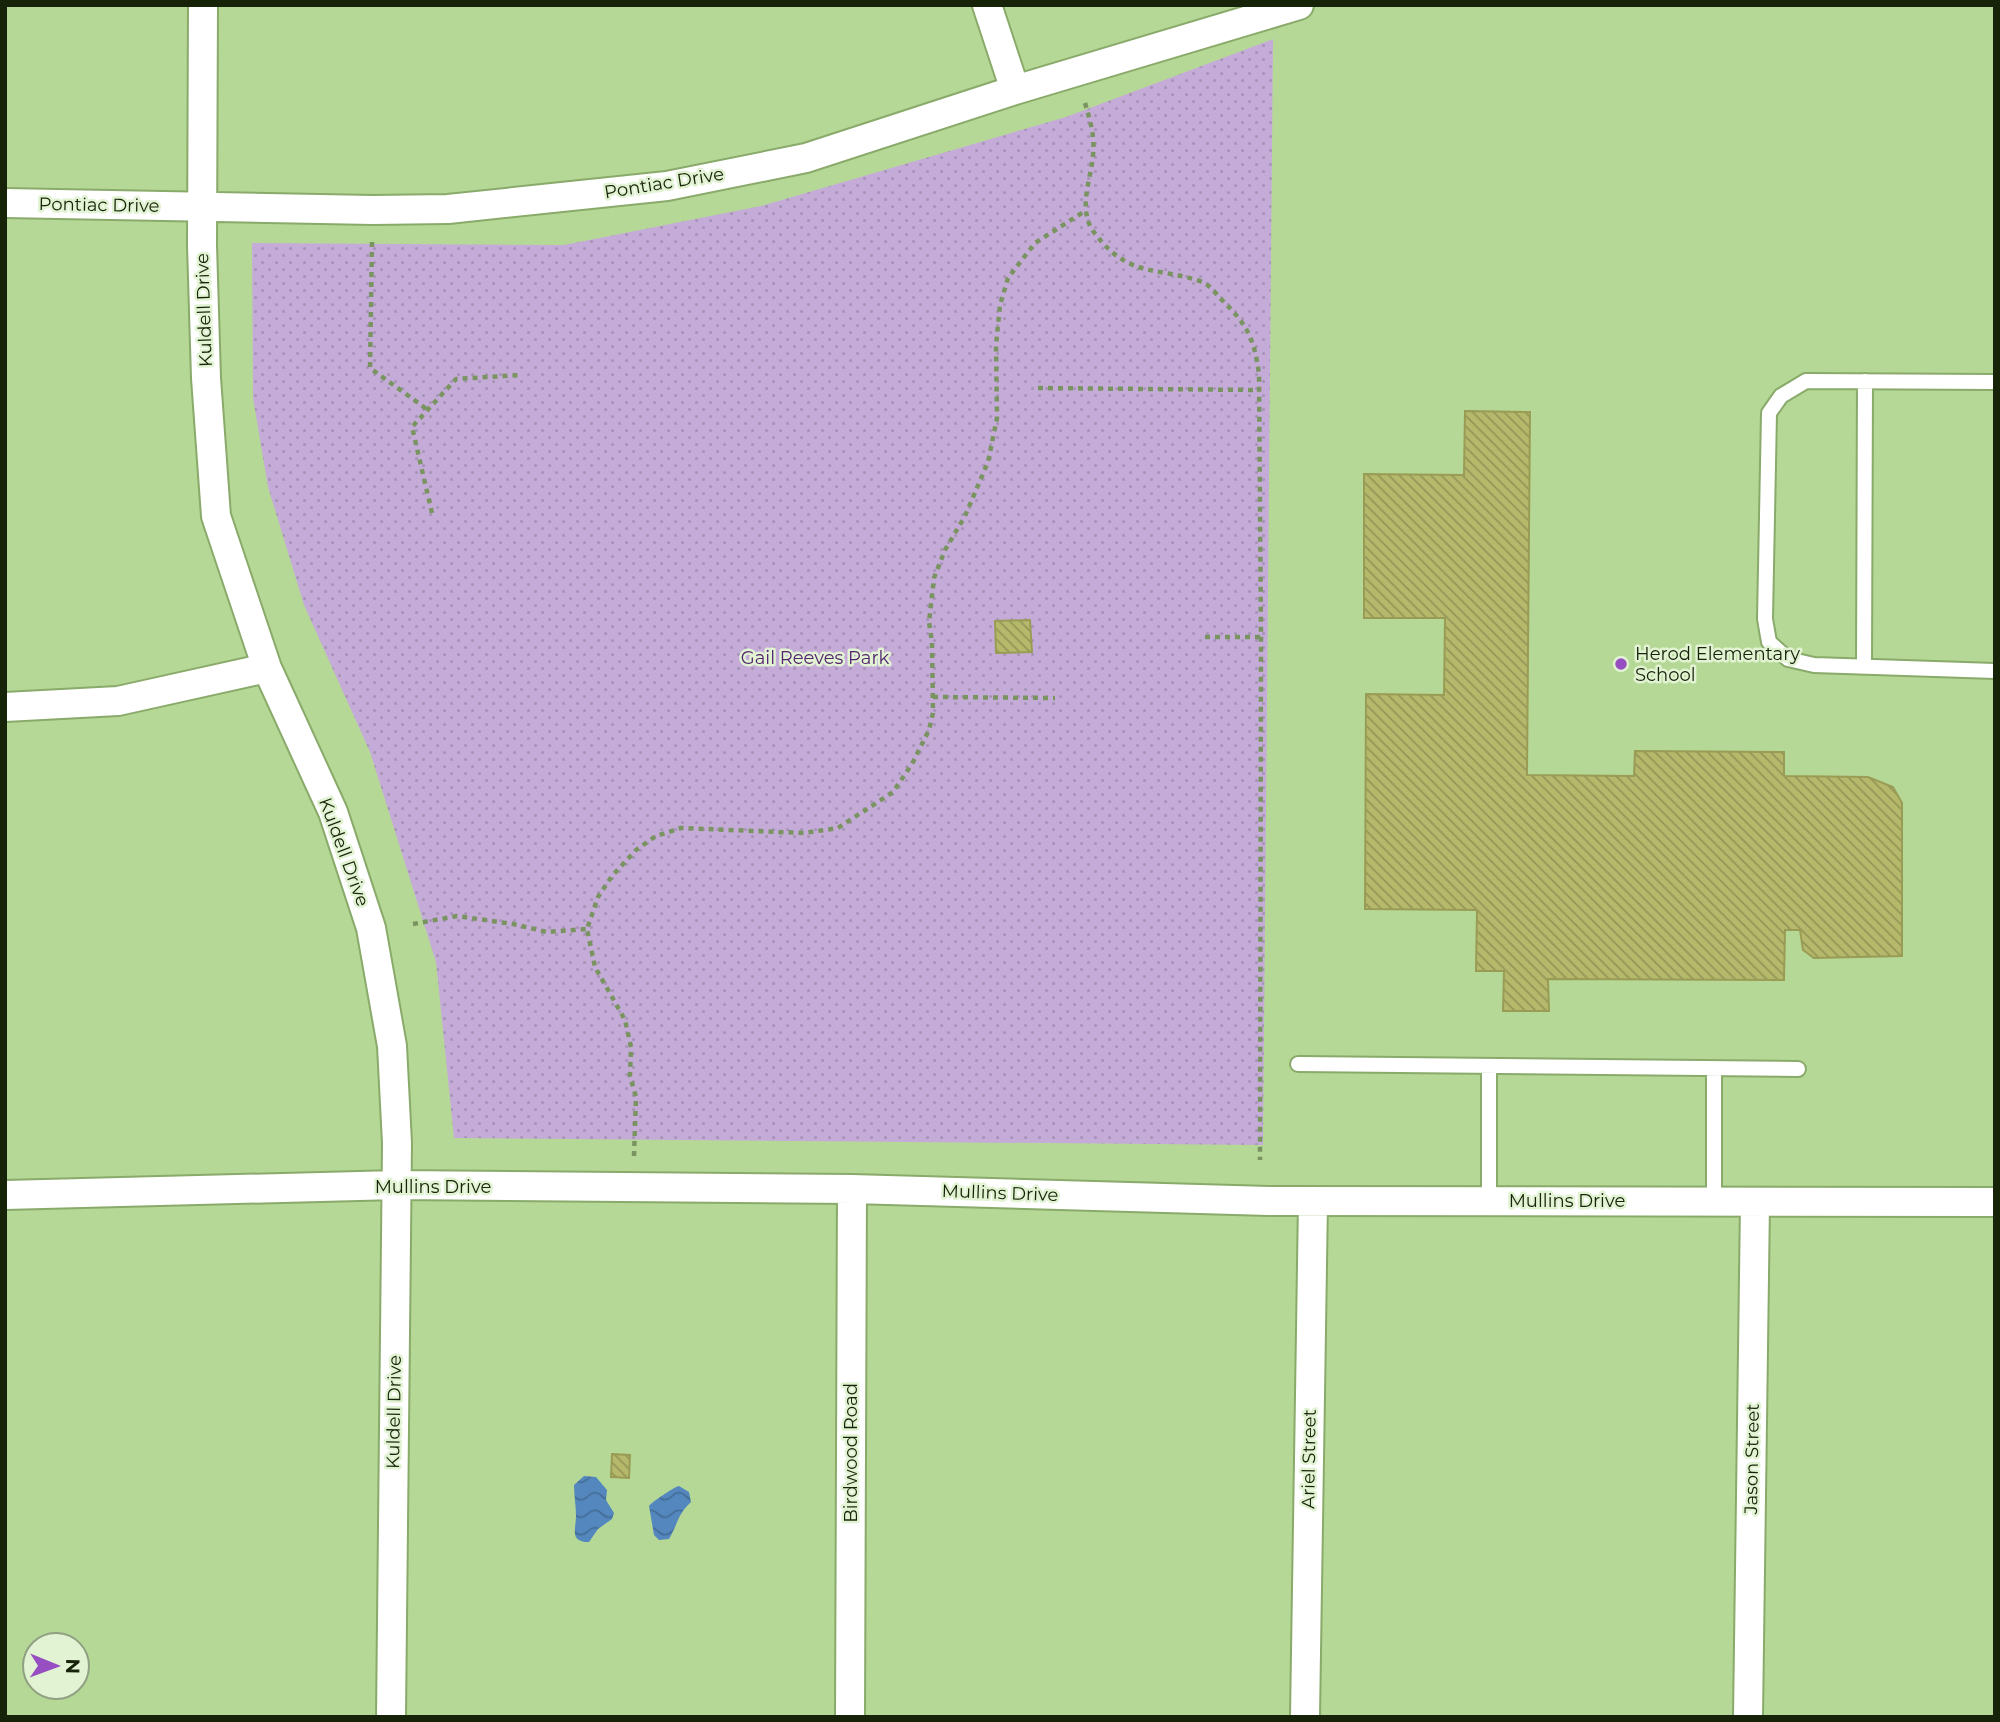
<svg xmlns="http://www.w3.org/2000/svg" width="2000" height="1722" font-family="Montserrat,sans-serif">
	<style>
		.park { fill: url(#park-dots) }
		.water { fill: url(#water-waves) }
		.building { fill: url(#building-back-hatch); stroke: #999c54; stroke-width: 2 }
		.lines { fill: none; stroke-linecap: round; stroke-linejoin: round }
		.service-casing { stroke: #89aa6a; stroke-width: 18 }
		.minor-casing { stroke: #89aa6a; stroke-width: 32 }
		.path { stroke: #7a9461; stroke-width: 4.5; stroke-dasharray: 5 5; stroke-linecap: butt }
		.service { stroke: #fff; stroke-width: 14 }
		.minor { stroke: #fff; stroke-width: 28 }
		.poi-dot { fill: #964ec1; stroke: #e1f3d2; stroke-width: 2.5 }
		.labels { text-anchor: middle; stroke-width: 5; stroke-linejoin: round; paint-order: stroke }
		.street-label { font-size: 18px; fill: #172309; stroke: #e1f3d2 }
		.poi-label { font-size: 18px; fill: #172309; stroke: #e1f3d2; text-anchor: start }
		.park-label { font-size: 18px; fill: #53226f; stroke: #e1f3d2 }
	</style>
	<defs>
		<pattern id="park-dots" width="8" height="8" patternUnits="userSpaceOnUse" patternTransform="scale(1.75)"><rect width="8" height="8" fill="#c5acd8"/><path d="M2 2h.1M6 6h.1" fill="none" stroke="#a894b8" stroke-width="1.8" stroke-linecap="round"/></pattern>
		<pattern id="water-waves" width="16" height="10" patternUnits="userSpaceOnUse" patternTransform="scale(1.75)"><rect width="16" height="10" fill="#5387be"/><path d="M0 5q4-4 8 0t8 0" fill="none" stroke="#446e99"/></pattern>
		<pattern id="building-back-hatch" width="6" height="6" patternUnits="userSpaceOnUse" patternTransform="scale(1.75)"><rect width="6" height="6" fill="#b6b96b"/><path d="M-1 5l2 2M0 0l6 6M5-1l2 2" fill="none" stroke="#939656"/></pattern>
	</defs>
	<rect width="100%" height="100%" fill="#b6d896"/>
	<path class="park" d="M1273,39L1263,1145L454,1138L436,962L370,752L304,605L268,487L253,398L252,243L564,245L761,206L1066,117Z"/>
	<path class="water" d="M584,1476L596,1477L607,1490L606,1500L614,1513L612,1519L598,1529L589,1542C569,1542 576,1529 576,1516C576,1506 574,1495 574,1485Z
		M679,1486L689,1492L691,1502C677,1515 678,1524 669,1539L659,1540L654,1535L649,1506C652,1502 674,1487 679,1486Z"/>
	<path class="building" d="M1465,411L1530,412L1527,775L1634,776L1635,751L1784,752V776L1868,777L1893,787L1902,803V956L1814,958L1803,950L1800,930H1785L1784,980L1548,979L1549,1011H1503L1504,971H1476L1477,910L1365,909L1366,694L1444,695L1445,618H1364V474L1464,475Z
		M1030,620L1032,652L996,653L995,621Z
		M612,1454L630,1455L629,1478L611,1477Z"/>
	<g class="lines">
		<defs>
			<path id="service" d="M1995,382L1806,381L1781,396L1769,413L1765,619L1769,642L1788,659L1814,665L1995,671
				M1864,667L1865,381
				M1298,1064L1798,1069
				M1489,1066V1201
				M1714,1069V1202"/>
			<path id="minor" d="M203,5L202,245L206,378L216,516L267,668L333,812L371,928L392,1046L397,1143L391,1717
				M987,5L1015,90
				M5,203L373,210L448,209L667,186L806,158L1015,90L1299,5
				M5,707L118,701L267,668
				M5,1195L397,1185L852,1189L1269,1201L1995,1202
				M850,1717L852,1189
				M1305,1717L1313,1201
				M1748,1717L1755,1202"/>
		</defs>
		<use href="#service" class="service-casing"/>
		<use href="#minor" class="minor-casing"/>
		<path class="path" d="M1085,103C1090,120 1095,136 1093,155C1091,180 1079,204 1091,228C1094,233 1098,237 1101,241C1133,278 1162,267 1202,282C1210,285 1216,294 1222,300C1248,326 1254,338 1259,374L1261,637L1260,1160
			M372,242L370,368L428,410
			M1038,388L1259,390
			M432,513L412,427L456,379L520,375
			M1205,637H1261
			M933,697L1055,698
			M413,924L457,916L513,924L547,932L587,929
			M634,1156L636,1097L630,1076L631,1047L625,1020L595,967L587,929L598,897L612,876L636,850L656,836L681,828L804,833L838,828L893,792L912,764L929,730L933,713L932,642L929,622L934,578L945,550L965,516L988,462L997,418L996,345L1000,305L1008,278L1035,243L1085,211"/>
		<use href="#service" class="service"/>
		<use href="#minor" class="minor"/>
	</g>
	<circle class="poi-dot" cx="1621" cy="664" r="7"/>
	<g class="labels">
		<g class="street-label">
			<text transform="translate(664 183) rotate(-9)" y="6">Pontiac Drive</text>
			<text transform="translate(99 205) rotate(1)" y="6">Pontiac Drive</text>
			<text transform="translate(204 310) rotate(-92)" y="6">Kuldell Drive</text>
			<text transform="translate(344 852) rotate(70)" y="6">Kuldell Drive</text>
			<text x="433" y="1193">Mullins Drive</text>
			<text transform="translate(1000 1193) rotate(2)" y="6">Mullins Drive</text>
			<text x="1567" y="1207">Mullins Drive</text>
			<text transform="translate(394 1412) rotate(-89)" y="6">Kuldell Drive</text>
			<text transform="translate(851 1453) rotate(-90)" y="6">Birdwood Road</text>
			<text transform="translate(1309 1459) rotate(-89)" y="6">Ariel Street</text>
			<text transform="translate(1752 1459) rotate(-89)" y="6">Jason Street</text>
		</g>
		<g class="poi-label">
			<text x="1635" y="660">Herod Elementary<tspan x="1635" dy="21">School</tspan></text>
		</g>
		<g class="park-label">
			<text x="815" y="664">Gail Reeves Park</text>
		</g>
	</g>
	<rect width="2000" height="1722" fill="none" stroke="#172309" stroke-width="14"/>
	<g transform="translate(56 1666) rotate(91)"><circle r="33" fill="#e1f3d2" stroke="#90a082" stroke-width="2"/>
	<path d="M0-5L12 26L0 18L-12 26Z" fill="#964ec1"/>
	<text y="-10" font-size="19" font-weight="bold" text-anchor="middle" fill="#172309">N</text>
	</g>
</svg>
